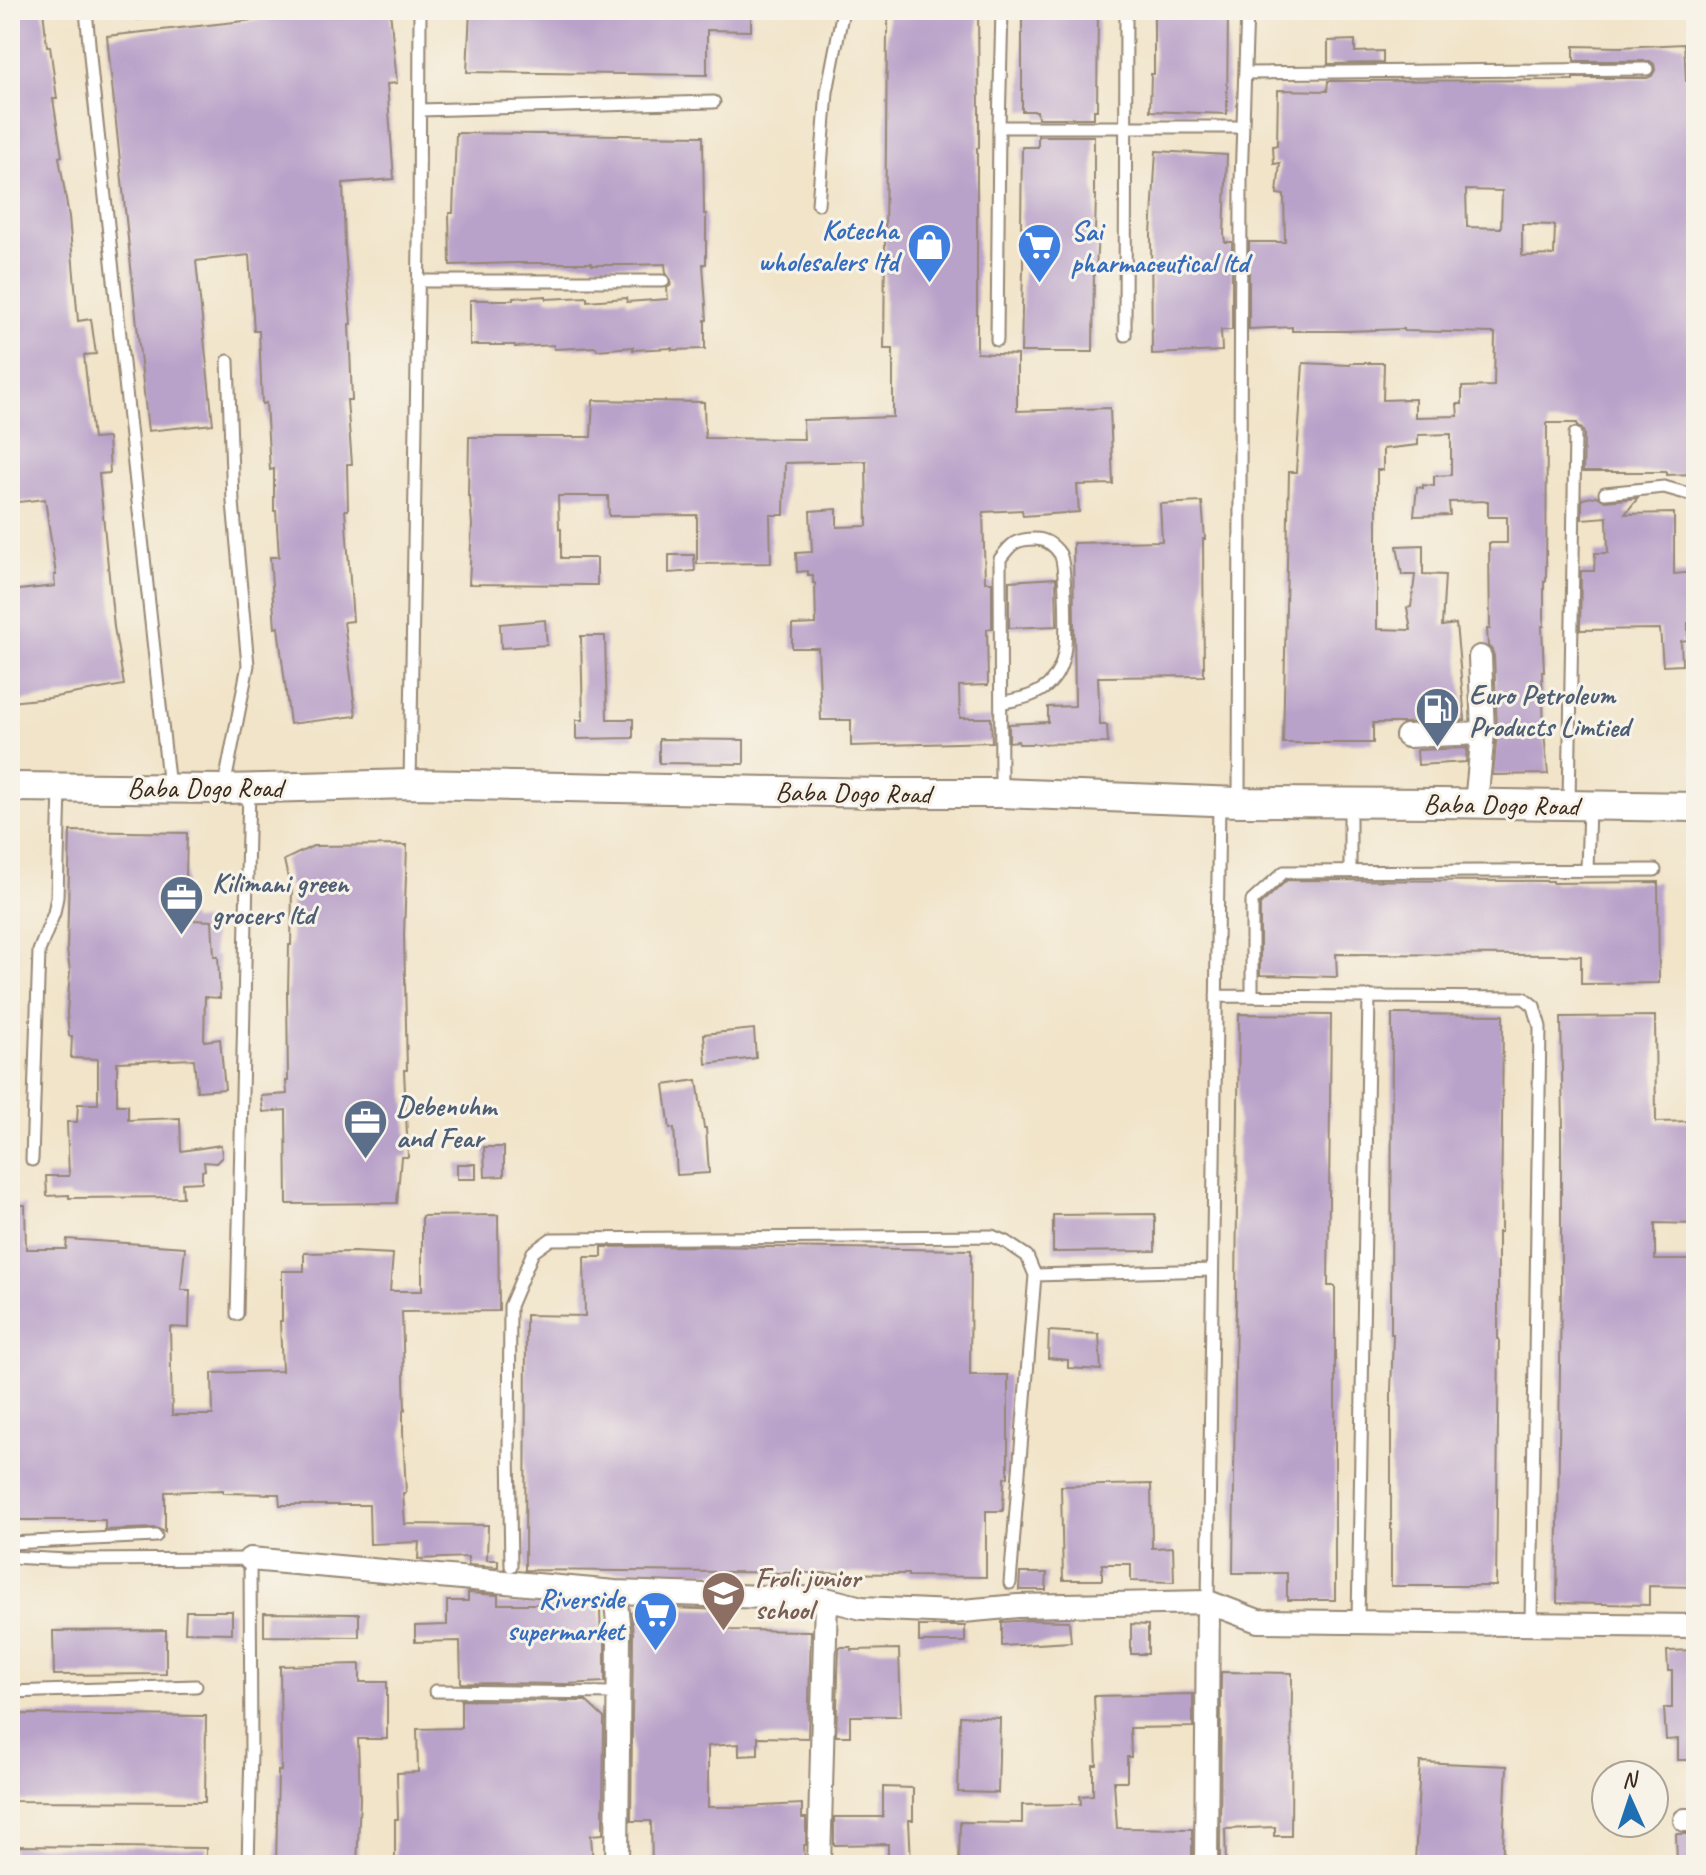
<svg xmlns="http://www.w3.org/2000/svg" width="1706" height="1875" font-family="Caveat,sans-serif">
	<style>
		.building { fill: #b9a2c9; fill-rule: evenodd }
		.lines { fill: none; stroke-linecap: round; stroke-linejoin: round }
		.service-casing { stroke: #968774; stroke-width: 15 }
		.minor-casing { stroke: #968774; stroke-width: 26 }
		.tertiary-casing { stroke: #968774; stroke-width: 32 }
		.service { stroke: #fff; stroke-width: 11 }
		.minor { stroke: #fff; stroke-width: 22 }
		.tertiary { stroke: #fff; stroke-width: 28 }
		.labels { text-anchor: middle; stroke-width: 6; stroke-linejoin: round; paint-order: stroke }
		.shop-label { font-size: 28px; font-weight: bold; fill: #366cbe; stroke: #f7f3e8; text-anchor: end }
		.service-label { font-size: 28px; font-weight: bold; fill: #4e5e75; stroke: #f7f3e8; text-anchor: start }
		.street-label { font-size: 28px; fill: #3b2a1e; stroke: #f7f3e8 }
		.education-label { font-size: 28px; font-weight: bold; fill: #785e54; stroke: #f7f3e8; text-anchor: start }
	</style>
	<rect width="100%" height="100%" fill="#f7f3e8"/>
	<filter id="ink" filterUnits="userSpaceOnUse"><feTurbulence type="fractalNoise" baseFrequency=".0125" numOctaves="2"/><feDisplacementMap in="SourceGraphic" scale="16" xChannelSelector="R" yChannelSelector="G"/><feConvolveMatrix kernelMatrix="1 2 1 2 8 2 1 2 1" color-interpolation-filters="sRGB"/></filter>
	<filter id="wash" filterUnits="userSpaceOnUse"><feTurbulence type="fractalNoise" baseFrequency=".006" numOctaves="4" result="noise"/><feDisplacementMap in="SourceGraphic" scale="32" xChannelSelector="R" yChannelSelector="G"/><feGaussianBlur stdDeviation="1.8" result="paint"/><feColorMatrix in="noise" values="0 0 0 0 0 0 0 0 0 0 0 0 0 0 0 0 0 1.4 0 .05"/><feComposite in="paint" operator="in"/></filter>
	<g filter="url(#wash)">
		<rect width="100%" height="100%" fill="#f1e4c9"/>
		<g id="blocks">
			<path class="building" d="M10,10H43L47,46H50L57,99H53L62,156L59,157L69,217L78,321L91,319L96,354L84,355L93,439L108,438L110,473L99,474L114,627L124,685L49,698L10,702V591L55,586L54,575H56L45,499L10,503V272H15L11,231H13L10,212Z
				M346,10H390L397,83L387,84L394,179L343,183L345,247L351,324H349L352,400H347L352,464H347L348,510H345L353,621L344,622L356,716L290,724L278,627L275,628L270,557H279L276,511H274V469L270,470L266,403L262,404L259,331H254L249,255L196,261L213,424L148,431L107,36Z
				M470,10H751V31L707,30V75L467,72Z
				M888,10H978L979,112V148H977V353L1017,355V411L1110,408L1113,484L1077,485L1079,512L1023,516L1022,510L983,512L985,582H992V628L987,629L988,685L959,686L960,718H991L992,742L851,746V720H821L818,648H792V625L816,624L815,583H813V575H808V571L797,572L796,553L812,552L810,511L837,509V527L867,526L866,461L785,463L784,515H770L771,563L697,564V515L609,516L608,496H558L559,529H561V558H597V585L469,584L472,525L470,496H468L469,437H591L593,400L704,402L705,438L804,439L803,420L893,417V349H884L887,32H888Z
				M1022,10H1098L1097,110H1094V118H1038L1037,111H1022Z
				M1154,10H1228L1227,114L1150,111L1151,74H1154Z
				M1355,40V52L1383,51V63L1328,64V41Z
				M1684,44L1686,81H1696V474L1666,475V472H1583L1584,434L1582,429L1577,426V423H1547L1546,581H1544V626H1542L1544,672H1542L1544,732L1548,774L1493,775L1497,732L1494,656L1492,650L1488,646L1487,629H1490L1489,543H1507V517H1488V501L1449,502L1450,515L1414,516L1417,487L1423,488V485L1434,486V476L1451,475V434L1418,435V445L1383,449V470H1377V629L1411,630L1407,608L1411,607L1415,575H1402L1397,546L1423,545V574L1445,575L1442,626L1456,624L1465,720L1402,723H1373V743H1283L1289,472H1296L1303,363L1350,365V363H1384L1383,400L1415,399V417L1458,416L1457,404H1462V387L1494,386L1495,333L1404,331V329L1346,331H1292V327L1249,329V242H1285L1284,195L1277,194L1280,163L1274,164L1273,146L1277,145L1278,90L1327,91L1328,81L1573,80V78H1647L1652,76L1655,70L1654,64L1650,61H1574V46L1620,47ZM1466,190L1502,191L1501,228L1467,227ZM1522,224L1555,225L1554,255L1522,256Z
				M456,133L703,136L704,214H706V264H703L707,320H705V349L672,350V348L633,350V347L597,350L596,347L554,349V345L515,347V345H470V300H513V298L546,296V299L587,297V301L626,298L627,302L668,299L667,288L671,285V280L666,273L665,264L629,265H592V263H515L450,265L449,213H453Z
				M1038,136H1094V195H1096L1095,233H1098L1096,269H1094L1093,352H1021L1023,267V227H1021L1022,147H1038Z
				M1156,151L1227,155L1224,235L1225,242H1232V330H1221L1222,351L1152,354L1151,235Z
				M1597,496L1605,501L1638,498L1625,514L1674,513V574L1696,572V623H1688V640L1681,641L1682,665L1663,666L1660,629L1580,630L1581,571H1594L1595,553H1608L1607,517L1582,519V499Z
				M1202,502L1205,539H1203L1204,676L1098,677L1100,725H1107L1108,743L1019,744L1018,741L1009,742V724L1048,722V707L1075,706L1073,543L1162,541L1160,504Z
				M669,555H694L695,571L669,573Z
				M1056,578L1057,626L1009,628V581Z
				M545,620L547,645L501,648L500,624Z
				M581,636H605L607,719H633V738L576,739V720H583Z
				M659,739L744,740V764L659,763Z
				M1467,748L1466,762L1418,765L1417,750Z
				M70,831L187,833L185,917H192V920L212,921L214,956H218L220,998L205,997L204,1041L220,1039L225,1089L197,1091L194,1059L117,1062V1105H128V1120L180,1118L181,1151L221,1145L222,1157L216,1163L204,1162L205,1170L202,1171V1182L182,1183L183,1197L69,1198V1195L47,1196L46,1176H69L67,1122H77L78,1104H98V1059L71,1058L72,1036H69L67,1013L70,971L67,950Z
				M407,845L404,935L407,1070H404L408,1157H401L397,1203L287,1204L286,1110L263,1112L261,1096L287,1094L286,1081H288L287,992H288L289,945H291L292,887H290L284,860L313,846Z
				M1287,880L1553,881V883L1658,882L1659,983L1581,984V956L1559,955L1336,954L1337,977L1260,975V905Z
				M1239,1014L1331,1015L1328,1286H1335V1600H1287V1573H1233Z
				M1392,1014L1503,1015L1501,1232H1498V1339H1499L1496,1586H1391V1392L1393,1334H1391Z
				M1655,1016L1656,1122L1696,1121V1224L1655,1223V1260H1696V1587L1649,1586V1605L1557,1603L1561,1287V1127H1563L1561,1017Z
				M754,1029L756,1058L706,1064L704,1034Z
				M697,1080L704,1128H706L709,1173L677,1175L674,1128L670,1129L664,1085Z
				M484,1147H504V1176L485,1177Z
				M457,1164H476V1179H457Z
				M10,1205H25L26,1249H66L67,1239L185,1247L181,1290H190L189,1328L170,1327L172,1415H213L212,1373L282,1371L280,1321H282V1271H304V1253L354,1252L393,1254L390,1291H422V1216L498,1215L499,1311L402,1312L405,1410H403V1432L406,1493H403L405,1524L488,1525L487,1560H498V1567L468,1565V1557L418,1559L419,1542L370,1544L369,1505H280L279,1494L223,1493V1490L165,1492V1532L156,1528L105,1530V1520H10Z
				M1155,1214V1251L1053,1252V1215Z
				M697,1246L971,1250L970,1375H1008V1477L1004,1478L1003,1511H986V1577L908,1576V1574L525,1570L526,1315L585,1316L584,1257H602V1247Z
				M1049,1331L1099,1334L1101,1370L1068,1368V1360L1048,1358Z
				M1151,1484L1152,1548L1173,1547L1174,1582L1131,1581V1564H1102V1580H1063L1061,1486Z
				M1020,1573H1047L1046,1590H1019Z
				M468,1593L498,1595V1604H593L600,1611L601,1641L605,1637V1682L567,1684L461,1683L460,1641L415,1642V1626L447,1625V1601H468Z
				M639,1607L728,1610L729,1629L732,1630L811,1631L808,1738L758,1737V1755L739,1756V1744L708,1746V1807H745L802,1804V1818H806V1845H804L805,1865H652L651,1821H631L633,1633L631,1613Z
				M186,1611H232V1633L185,1632Z
				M264,1613L359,1614V1637L264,1636Z
				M1029,1620L1069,1621L1071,1642L1002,1646V1622Z
				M1131,1624L1148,1625V1654H1131Z
				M919,1626H965V1642H919Z
				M166,1630V1674L54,1675L53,1631Z
				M839,1647H851V1650L899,1649L901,1716H850V1736H836Z
				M1696,1650V1760H1678V1739L1666,1740L1664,1708H1672V1671H1668L1667,1651Z
				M360,1664V1682H387V1739H358L360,1799L357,1865H276L278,1771H281L280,1666Z
				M1221,1672L1292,1673L1291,1836H1275V1827L1225,1829L1226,1865H1220Z
				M1193,1694V1727L1130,1728L1131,1757H1127V1781H1114L1117,1828L1192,1829V1865H959L960,1822L1022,1823V1805L1081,1804L1080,1796L1093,1795V1765H1097L1094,1696Z
				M461,1700L586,1701L604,1718L603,1834L591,1835L593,1865H395V1819H398L397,1773L418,1772L417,1729L461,1728Z
				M13,1714L206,1716L205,1802L12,1801Z
				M960,1716L1000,1718L998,1793L958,1792Z
				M1420,1762L1507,1766L1502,1865L1415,1863Z
				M883,1787L913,1788V1820H909L911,1862L888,1863V1844L834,1845V1817H883Z
				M1676,1834H1696V1865H1677Z
				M13,1846L206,1848V1865H12Z"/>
		</g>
	</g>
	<g filter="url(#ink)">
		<use href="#blocks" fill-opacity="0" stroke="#968774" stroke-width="2"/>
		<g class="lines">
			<defs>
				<path id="service" d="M86,10L92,77L169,788
					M138,13L162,10
					M1245,73L1647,69
					M420,110L714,102
					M999,127L1002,10
					M818,204L827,92L843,10
					M418,281H663
					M1125,335L1126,10
					M997,340L999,127H1243
					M1605,493L1664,487L1696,496
					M1001,703C1018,699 1034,697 1047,686C1056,678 1062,665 1064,653C1067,639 1066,565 1060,554C1054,545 1045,539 1035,539C1015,539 1011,544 1000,559L1001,792
					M410,784L419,244L420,10
					M224,788L248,665L233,502L228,361
					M1239,801L1241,181L1247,10
					M1569,804L1575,434
					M1350,870V804
					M1587,870L1589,807
					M1252,995V901L1284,872L1655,870
					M1216,996L1524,998L1534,1006L1540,1027L1531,1623
					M1695,1111L1696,1079
					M32,1160L39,951L54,913L57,897L60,788
					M1035,1275L1212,1270
					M237,1314L249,788
					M10,1543L156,1536
					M10,1557L67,1560L250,1559L251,1751L248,1865
					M511,1566L509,1449L510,1306L533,1252L551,1239L992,1236L1006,1242L1027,1256L1035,1275L1010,1583
					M1208,1602L1219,801
					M1358,1621L1369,996
					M435,1691L618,1693
					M10,1692L196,1686"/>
				<path id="minor" d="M1480,657L1483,733
					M1407,736L1483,733L1476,803
					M250,1559L615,1592L826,1599L862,1608L952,1612L1018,1606L1208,1602L1258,1621L1696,1626
					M615,1592L619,1633L617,1865
					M1685,1820H1696
					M819,1865L826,1599
					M1206,1865L1208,1602"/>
				<path id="tertiary" d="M10,787L224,789L410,784L882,793H1001L1239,802L1441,803L1696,807"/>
			</defs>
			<use href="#service" class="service-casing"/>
			<use href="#minor" class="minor-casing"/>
			<use href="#tertiary" class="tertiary-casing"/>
			<use href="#service" class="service"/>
			<use href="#minor" class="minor"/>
			<use href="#tertiary" class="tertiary"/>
		</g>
	</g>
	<defs>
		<symbol id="shop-pin" viewBox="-11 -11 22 30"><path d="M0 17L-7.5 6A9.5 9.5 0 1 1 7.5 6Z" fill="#3f7fe0" stroke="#f7f3e8"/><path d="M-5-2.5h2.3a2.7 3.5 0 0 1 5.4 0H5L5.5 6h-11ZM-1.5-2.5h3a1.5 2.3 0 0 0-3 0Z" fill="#fff"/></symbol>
		<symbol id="supermarket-pin" viewBox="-11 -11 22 30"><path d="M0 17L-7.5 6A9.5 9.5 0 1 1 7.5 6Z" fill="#3f7fe0" stroke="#f7f3e8"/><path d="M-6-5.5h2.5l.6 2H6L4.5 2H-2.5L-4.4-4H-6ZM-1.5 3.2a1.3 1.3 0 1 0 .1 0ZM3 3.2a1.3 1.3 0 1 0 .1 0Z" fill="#fff"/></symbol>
		<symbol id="fuel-pin" viewBox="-11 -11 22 30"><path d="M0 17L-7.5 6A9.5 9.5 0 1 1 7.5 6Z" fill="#5c6f8a" stroke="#f7f3e8"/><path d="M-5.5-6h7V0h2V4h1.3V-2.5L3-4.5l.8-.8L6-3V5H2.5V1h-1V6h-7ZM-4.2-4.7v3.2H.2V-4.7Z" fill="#fff"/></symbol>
		<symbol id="office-pin" viewBox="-11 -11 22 30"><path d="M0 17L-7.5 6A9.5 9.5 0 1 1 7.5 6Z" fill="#5c6f8a" stroke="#f7f3e8"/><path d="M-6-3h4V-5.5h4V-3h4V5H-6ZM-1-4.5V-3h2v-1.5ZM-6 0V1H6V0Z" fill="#fff"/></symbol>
		<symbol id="school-pin" viewBox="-11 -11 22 30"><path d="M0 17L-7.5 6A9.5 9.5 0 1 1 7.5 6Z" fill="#8d6e63" stroke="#f7f3e8"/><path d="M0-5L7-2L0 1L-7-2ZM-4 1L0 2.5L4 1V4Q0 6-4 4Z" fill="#fff"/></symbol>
	</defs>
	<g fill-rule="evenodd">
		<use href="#shop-pin" x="904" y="220" width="51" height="69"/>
		<use href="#supermarket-pin" x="1014" y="220" width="51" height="69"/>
		<use href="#fuel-pin" x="1412" y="684" width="51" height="69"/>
		<use href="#office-pin" x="156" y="872" width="51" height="69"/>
		<use href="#office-pin" x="340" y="1096" width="51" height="69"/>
		<use href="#school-pin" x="698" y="1568" width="51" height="69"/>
		<use href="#supermarket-pin" x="630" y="1588" width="51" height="69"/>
	</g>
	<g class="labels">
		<g class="shop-label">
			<text x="898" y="239">Kotecha<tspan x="898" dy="32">wholesalers ltd</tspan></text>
			<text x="1071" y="240" text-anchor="start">Sai<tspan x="1071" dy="32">pharmaceutical ltd</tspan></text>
			<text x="624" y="1608">Riverside<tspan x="624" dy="32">supermarket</tspan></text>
		</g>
		<g class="service-label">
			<text x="1469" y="704">Euro Petroleum<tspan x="1469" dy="32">Products Limtied</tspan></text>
			<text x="212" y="892">Kilimani green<tspan x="212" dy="32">grocers ltd</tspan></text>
			<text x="396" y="1115">Debenuhm<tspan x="396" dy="32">and Fear</tspan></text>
		</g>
		<g class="street-label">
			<text x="205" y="797">Baba Dogo Road</text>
			<text transform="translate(853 792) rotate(1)" y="10">Baba Dogo Road</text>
			<text transform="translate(1501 804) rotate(1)" y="10">Baba Dogo Road</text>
		</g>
		<g class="education-label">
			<text x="755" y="1587">Froli junior<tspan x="755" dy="32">school</tspan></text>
		</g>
	</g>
	<rect width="1706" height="1875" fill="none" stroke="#f7f3e8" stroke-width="40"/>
	<g transform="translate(1630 1799) rotate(357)"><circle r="38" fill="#f7f3e8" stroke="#aca397" stroke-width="2"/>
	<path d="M0-6L14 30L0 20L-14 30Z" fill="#1f6fb2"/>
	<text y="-12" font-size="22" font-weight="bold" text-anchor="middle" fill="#3b2a1e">N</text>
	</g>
</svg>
